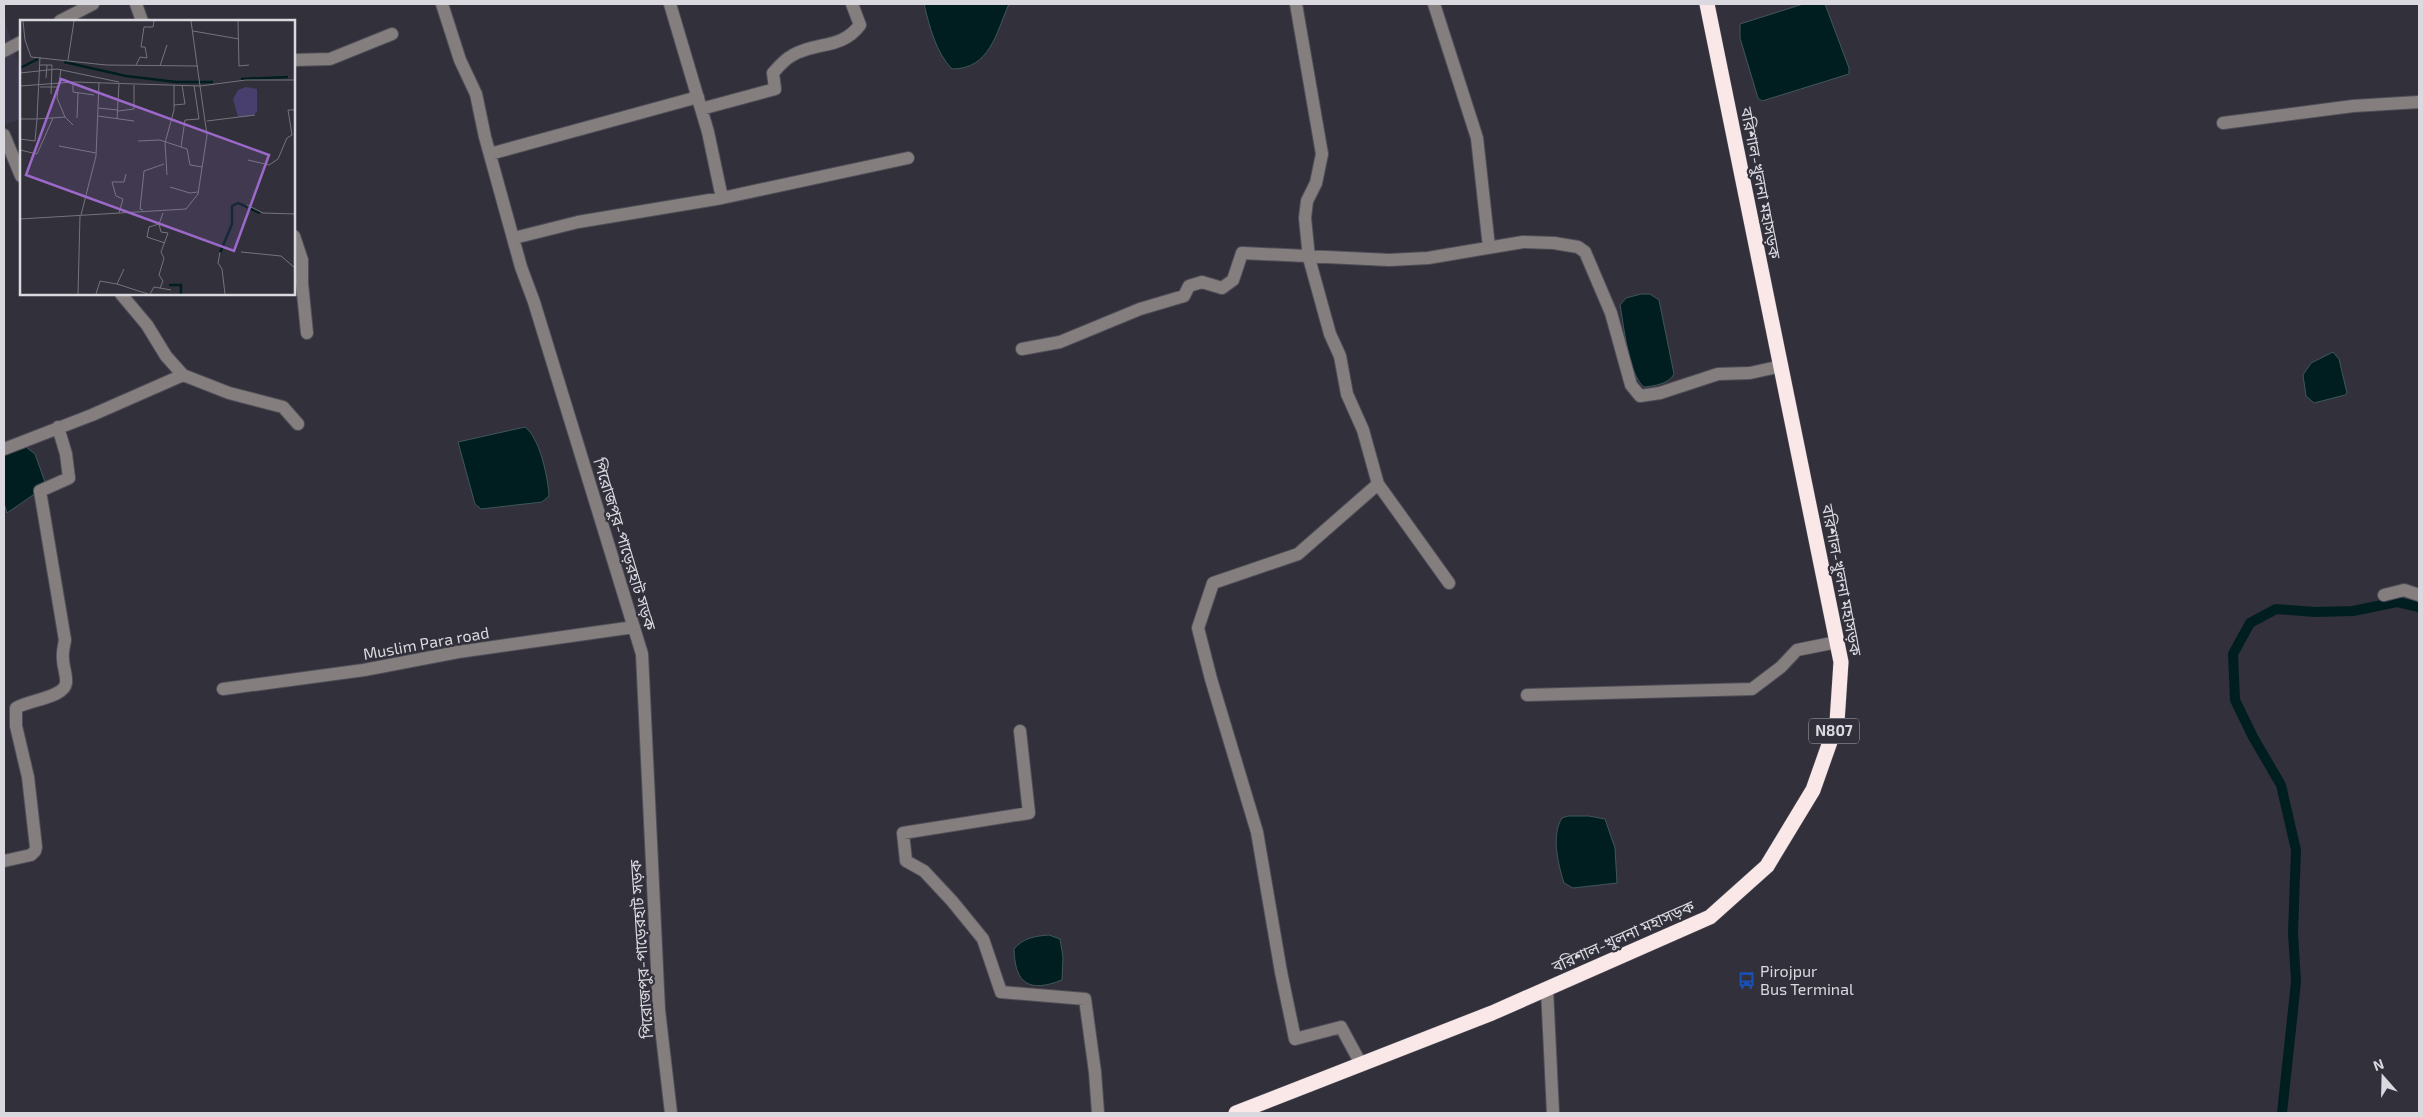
<svg xmlns="http://www.w3.org/2000/svg" width="2423" height="1117" font-family="'Exo 2','Noto Sans Bengali',sans-serif">
	<style>
		.built { fill: #3a3748 }
		.water { fill: #001e20; stroke: #41565a }
		.lines { fill: none; stroke-linecap: round; stroke-linejoin: round }
		.canal { stroke: #001e20; stroke-width: 10 }
		.minor-casing { stroke: #504f59; stroke-width: 14 }
		.highway-casing { stroke: #504f59; stroke-width: 16 }
		.minor { stroke: #857e7e; stroke-width: 12 }
		.highway { stroke: #f9e8e7; stroke-width: 15 }
		.labels { text-anchor: middle; stroke-width: 4.5; stroke-linejoin: round; paint-order: stroke }
		.shield { fill: #32313b; stroke: #a8a7ae; stroke-width: 1 }
		.shield-label { font-size: 15px; font-weight: bold; fill: #dad9e0 }
		.street-label { font-size: 16px; fill: #dad9e0; stroke: #32313b }
		.poi-label { font-size: 16px; fill: #dad9e0; stroke: #32313b; text-anchor: start }
		.inset-river { fill: none; stroke: #001e20; stroke-width: 2.5 }
		.inset-road { fill: none; stroke: #75747d; stroke-width: 1 }
		.view { fill: #9c69cb; fill-opacity: 0.15; stroke: #9c69cb; stroke-width: 2.5 }
		.inset-edge { fill: none; stroke: #dad9e0; stroke-width: 2.5 }
	</style>
	<rect width="100%" height="100%" fill="#32313b"/>
	<path class="built" d="M4,10L7,28L21,70V119L4,125Z"/>
	<path class="water" d="M924,4H1009C996,33 990,69 952,69C936,53 929,25 924,4Z
		M1803,4H1825L1849,68V74L1762,101L1758,98L1740,38V24Z
		M1641,294H1650L1659,300L1674,374C1669,384 1654,386 1644,387C1628,374 1624,325 1620,305L1626,298Z
		M2333,352L2339,359L2347,393L2345,395L2314,403L2306,396L2303,375L2311,363Z
		M525,427C540,438 548,478 549,496L542,502L481,509L475,504L458,442Z
		M26,447L35,454L45,482L36,493L7,513L4,503V455Z
		M1568,816H1589L1605,819L1615,848L1617,883L1573,888L1564,883C1558,864 1551,835 1562,818Z
		M1049,935L1060,939L1063,957L1062,980C1029,993 1015,984 1014,949C1023,938 1035,936 1049,935Z"/>
	<g class="lines">
		<path class="canal" d="M2282,1113L2296,982L2293,933L2296,850L2281,785L2253,737L2235,700L2233,654L2250,623L2276,609L2315,612L2353,611L2397,602L2419,607"/>
		<defs>
			<path id="minor" d="M136,4L142,21
				M442,4L460,60L476,94L485,137L521,267L534,302L642,654L659,1010L671,1113
				M670,4L708,132L722,198
				M1296,4L1322,154L1316,183L1307,201L1305,218L1309,258L1330,334L1340,356L1347,394L1363,430L1378,484L1449,583
				M1434,4L1477,138L1489,247
				M60,21L93,4
				M4,51L21,42
				M294,60L330,59L392,34
				M701,109L775,89L773,73C779,66 785,59 793,55C817,41 841,50 860,25L852,4
				M2223,123L2353,106L2419,102
				M4,135L21,176
				M490,154L698,97
				M294,236L302,260V283L307,333
				M514,238L578,222L722,198L908,158
				M121,294L147,325L166,356L183,375L229,393L283,407L298,424
				M1022,349L1060,342L1140,309L1184,296L1189,286L1202,282L1222,288L1233,280L1242,253L1389,260L1428,258L1523,242L1554,243L1578,247L1585,252L1611,313L1631,385L1640,396L1660,393L1718,374L1750,373L1782,366
				M4,449L92,415L183,375
				M2384,595L2404,590L2419,595
				M223,689L364,670L458,652L634,627
				M1527,695L1752,689L1781,667L1797,650L1837,642
				M1020,731L1029,813L903,833L906,861L924,871L952,901L983,939L1001,992L1085,999L1095,1072L1098,1113
				M4,861L31,855L35,851L36,847L28,777L16,726V708C28,700 64,698 66,683C67,675 63,667 63,659C62,653 64,646 65,640L40,491L69,478L66,454L58,427
				M1547,989L1553,1113
				M1361,1064L1341,1027L1295,1039L1281,972L1257,832L1211,679L1198,628L1213,583L1298,554L1378,484"/>
			<path id="highway" d="M1236,1113L1492,1013L1710,917L1767,866L1813,790L1837,722L1841,662L1707,4"/>
		</defs>
		<use href="#minor" class="minor-casing"/>
		<use href="#highway" class="highway-casing"/>
		<use href="#minor" class="minor"/>
		<use href="#highway" class="highway"/>
	</g>
	<defs>
		<symbol id="bus-bare" viewBox="-9 -9 18 18"><path d="M-5-6H5V4H4V6H2V4H-2V6H-4V4H-5ZM-3.5-4V0h7V-4ZM-3.5 1.2v1.5H-2V1.2ZM2 1.2v1.5H3.5V1.2Z" fill="#1a4fb4" stroke="#32313b" stroke-width="2.5" paint-order="stroke"/></symbol>
	</defs>
	<g fill-rule="evenodd">
		<use href="#bus-bare" x="1734" y="968" width="25" height="25"/>
	</g>
	<g class="labels">
		<rect class="shield" x="1809" y="718.5" width="50" height="25" rx="4"/>
		<g class="shield-label">
			<text x="1834" y="736">N807</text>
		</g>
		<g class="street-label">
			<text transform="translate(1761 183) rotate(79)" y="6">বরিশাল-খুলনা মহাসড়ক</text>
			<text transform="translate(625 544) rotate(73)" y="6">পিরোজপুর-পাড়েরহাট সড়ক</text>
			<text transform="translate(1842 580) rotate(79)" y="6">বরিশাল-খুলনা মহাসড়ক</text>
			<text transform="translate(426 643) rotate(-10)" y="6">Muslim Para road</text>
			<text transform="translate(1623 936) rotate(-24)" y="6">বরিশাল-খুলনা মহাসড়ক</text>
			<text transform="translate(641 949) rotate(-94)" y="6">পিরোজপুর-পাড়েরহাট সড়ক</text>
		</g>
		<g class="poi-label">
			<text x="1760" y="977">Pirojpur<tspan x="1760" dy="18">Bus Terminal</tspan></text>
		</g>
	</g>
	<g transform="translate(20 20)">
		<rect width="275" height="275" fill="#32313b"/>
		<path d="M226,67L237,69V92L232,96L218,97L213,79L218,70Z" fill="#493f6f"/>
		<path class="inset-river" d="M44,42L106,56L156,62H193M0,48L18,39M221,59L268,57M200,233L212,204V186L218,183L240,193M149,265H161V274"/>
		<path class="inset-road" d="M3,1L5,20L11,37L86,45L178,46M171,1L180,66M218,1L219,46L229,45M173,11L219,19M20,37L17,99L45,97M48,40L54,1M20,45H27L26,58M27,45H32L31,74M116,45L120,37L127,38L125,27H121L124,7H133L134,1M140,46L147,25M41,49L37,78L45,97L53,105M0,53L37,49L99,62M53,62V72L74,75M0,66L54,62L180,66M20,67H37M154,85L165,84L162,65M78,88L98,90M98,91L114,89V65M78,96L114,101M57,98L58,73M0,99H17L15,121L0,119M97,99L99,64M187,101L235,95M118,121L140,120L167,129L170,145L182,147M39,126L76,133M161,127L165,100L179,99L174,65M0,130L17,134L33,98M228,140L249,145L258,139L267,118L272,115L268,90H275M147,155L145,123L154,90V65M150,167L170,173L178,172M227,185L243,193L275,194M123,190L120,189L124,151L144,144M99,193L103,179L96,176L92,162H104L106,154M61,195L76,136L79,63M0,199L166,189L178,174L187,115L180,66L226,60H275M139,204L129,207L127,217L145,223M200,232L198,243L202,249L205,274M221,232L261,236L275,248M97,264L128,274M140,268L143,261L139,255L144,238L141,232L148,213L141,212L139,204L143,193M58,274L60,196M76,274L80,261L97,264L104,249M130,274L134,267L151,270"/>
		<path class="view" d="M41,59L249,135L214,231L6,155Z"/>
		<rect width="275" height="275" class="inset-edge"/>
	</g>
	<rect width="2423" height="1117" fill="none" stroke="#dad9e0" stroke-width="10"/>
	<g transform="translate(2383 1077) rotate(340)" stroke="#32313b" stroke-width="4" paint-order="stroke">
	<path d="M0-4L9 19L0 12L-9 19Z" fill="#dad9e0"/>
	<text y="-8" font-size="14" font-weight="bold" text-anchor="middle" fill="#dad9e0">N</text>
	</g>
</svg>
